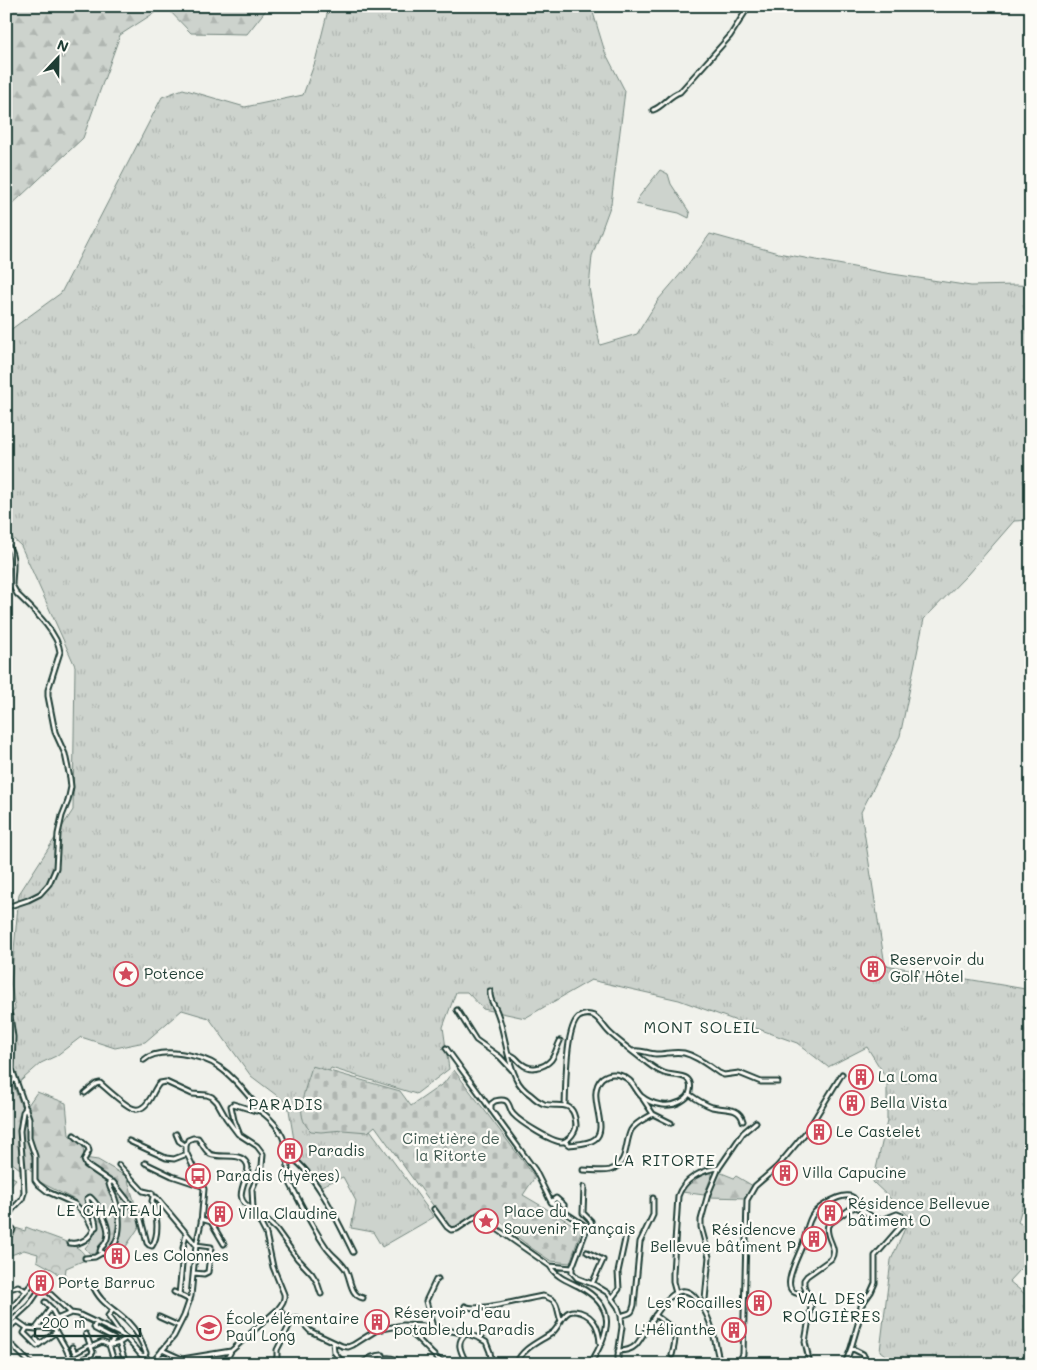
<svg xmlns="http://www.w3.org/2000/svg" width="1037" height="1370" font-family="Mali,sans-serif">
	<style>
		.grass { fill: url(#grass-tufts); stroke: #768880 }
		.forest { fill: url(#forest-firs); stroke: #768880 }
		.cemetery { fill: url(#cemetery-stones); stroke: #768880 }
		.park { fill: url(#park-crowns); stroke: #768880 }
		.garden { fill: #cdd3cd; stroke: #768880 }
		.lines { fill: none; stroke-linecap: round; stroke-linejoin: round }
		.street-casing { stroke: #1f3d34; stroke-width: 7 }
		.street { stroke: #fdfcf7; stroke-width: 3 }
		.labels { text-anchor: middle; stroke-width: 4.5; stroke-linejoin: round; paint-order: stroke }
		.poi-label { font-size: 15px; fill: #1f3d34; stroke: #fdfcf7; text-anchor: start }
		.park-label { font-size: 15px; fill: #425b53; stroke: #fdfcf7 }
		.neighbourhood-label { font-size: 16px; letter-spacing: 1px; fill: #1f3d34; stroke: #fdfcf7 }
	</style>
	<defs>
		<pattern id="grass-tufts" width="24" height="20" patternUnits="userSpaceOnUse" patternTransform="scale(1.25)"><rect width="24" height="20" fill="#cdd3cd"/><path d="M3 7l-1-3M5 7V3M7 7l1-3M15 17l-1-3M17 17v-4M19 17l1-3" fill="none" stroke="#b0b6b1"/></pattern>
		<pattern id="forest-firs" width="22" height="20" patternUnits="userSpaceOnUse" patternTransform="scale(1.25)"><rect width="22" height="20" fill="#cdd3cd"/><path d="M5 1l3.5 6h-7zM16 11l3.5 6h-7z" fill="#b0b6b1"/></pattern>
		<pattern id="cemetery-stones" width="16" height="16" patternUnits="userSpaceOnUse" patternTransform="scale(1.25)"><rect width="16" height="16" fill="#cdd3cd"/><path d="M2 7V4a2 2 0 0 1 4 0v3zM10 15v-3a2 2 0 0 1 4 0v3z" fill="#b0b6b1"/></pattern>
		<pattern id="park-crowns" width="20" height="18" patternUnits="userSpaceOnUse" patternTransform="scale(1.25)"><rect width="20" height="18" fill="#cdd3cd"/><path d="M2 6a3 3 0 1 1 6 0M12 15a3 3 0 1 1 6 0" fill="none" stroke="#b0b6b1"/></pattern>
	</defs>
	<rect width="100%" height="100%" fill="#f0f1eb"/>
	<filter id="ink" filterUnits="userSpaceOnUse"><feTurbulence type="fractalNoise" baseFrequency=".02" numOctaves="2"/><feDisplacementMap in="SourceGraphic" scale="10" xChannelSelector="R" yChannelSelector="G"/><feConvolveMatrix kernelMatrix="1 2 1 2 8 2 1 2 1" color-interpolation-filters="sRGB"/></filter>
	<g filter="url(#ink)">
		<path class="grass" d="M329,6H591L605,52L625,91L611,204L592,256L589,288L600,345L637,334L658,300L683,271L710,234L778,253L886,273L971,286L1017,285L1031,286V520L1014,521L967,575L924,619L900,736L861,812L885,965L1031,990V1175L1018,1222L1031,1231V1257L1009,1281L1031,1299V1364H896L880,1351L891,1260L910,1217L873,1182L887,1121V1079L867,1047L828,1067L797,1043L679,1000L591,980L525,1018L483,1009L467,992H456L443,1027L449,1069L416,1094L331,1068L315,1091L368,1127L434,1217L382,1247L373,1232L351,1228L356,1201L343,1177L321,1186L297,1158L288,1104L251,1076L209,1018L182,1010L145,1042L115,1048L81,1037L56,1056L41,1063L6,1094V1015L15,1009L11,984L19,894L73,810L75,666L21,546L6,532V333L61,293L162,97L183,89L245,107L303,95L315,62Z
			M6,1174L16,1179L6,1191L15,1205L6,1218Z"/>
		<path class="forest" d="M6,6H269L247,34L191,33L165,6L120,35L83,138L6,210Z
			M10,1086L14,1087L21,1106L28,1105L37,1092L66,1103L69,1135L83,1145L84,1158L98,1160L127,1177L141,1224L125,1248C113,1248 103,1255 91,1255L85,1248L90,1242L93,1225L75,1200L40,1182L29,1168L20,1169L6,1158V1091Z
			M711,1172L712,1175L704,1195L682,1192C690,1180 697,1175 711,1172Z
			M719,1172L734,1178L736,1176L753,1186L748,1193L746,1198L709,1197Z"/>
		<path class="cemetery" d="M312,1066L400,1091L411,1106L444,1083L454,1070L535,1177L523,1195L579,1228L581,1231L570,1263L551,1261L530,1247L506,1228V1226L486,1209L456,1228L451,1229L448,1226L419,1186H418L375,1126L368,1132L343,1130L321,1132L311,1131C292,1115 307,1086 312,1066Z"/>
		<path class="park" d="M26,1227C40,1233 69,1241 79,1249C83,1252 85,1255 85,1260L66,1268L65,1277L56,1273L55,1271L37,1261L38,1254L24,1250L6,1257V1241L16,1228L25,1231Z"/>
		<path class="garden" d="M660,170L668,174L671,184L690,213L689,218L679,213L636,204L638,198Z"/>
		<g class="lines">
			<defs>
				<path id="street" d="M653,110C664,106 669,95 680,92L730,36L749,6
					M6,544C17,554 12,571 12,585L17,594C31,608 58,632 60,652L48,690V696L55,732L65,754L70,778L71,787L68,801L62,816L58,834L56,868L49,884L40,894L28,900L10,906L6,909
					M490,991C489,1000 494,1004 497,1012C505,1032 506,1058 516,1078C519,1085 525,1091 531,1095C535,1099 539,1102 544,1104C556,1108 571,1099 575,1118C576,1123 577,1127 574,1132C572,1136 567,1141 563,1142C553,1143 520,1122 513,1114C510,1111 510,1104 506,1101C502,1099 499,1100 495,1101L491,1104V1110
					M6,1010L10,1016L13,1037L12,1069L29,1118V1138L35,1156V1180L38,1184L48,1192L75,1204L87,1217L92,1227L94,1228
					M457,1010L476,1040L500,1057L513,1071
					M446,1048L535,1170L551,1202L558,1208L584,1225L586,1231L572,1268
					M633,1051C641,1049 648,1054 656,1054C666,1054 675,1051 684,1053C697,1056 709,1066 719,1073L724,1075L739,1073L761,1082H778
					M509,1055C516,1055 516,1060 522,1064C530,1071 544,1068 551,1060C555,1055 557,1047 560,1041
					M144,1060C160,1046 203,1055 219,1067C234,1077 245,1092 257,1106V1109
					M6,1087L15,1079
					M85,1093L96,1084L100,1083C107,1089 127,1108 135,1109C140,1110 145,1106 148,1102C152,1097 154,1090 158,1085L160,1083L166,1082L192,1094L207,1095L212,1097L217,1102L226,1118L238,1134
					M689,1094C696,1099 703,1104 712,1107C724,1110 739,1106 743,1121
					M643,1099L653,1114L671,1123
					M565,1105C566,1087 565,1027 579,1017C584,1014 589,1014 594,1016C601,1020 605,1030 612,1035C621,1043 632,1051 642,1059C649,1064 655,1070 664,1073C674,1077 694,1072 690,1091C689,1097 685,1099 680,1102C668,1108 652,1105 641,1096C637,1092 634,1085 630,1081C622,1074 611,1071 602,1078C585,1095 610,1127 595,1139C589,1144 577,1144 569,1145L565,1142
					M176,1134L179,1141L186,1146
					M74,1135L88,1147L89,1151L84,1160L86,1165L111,1182
					M129,1141L166,1158L174,1159L187,1154
					M287,1155C314,1168 340,1226 353,1252
					M145,1163L172,1176L202,1186
					M119,1165L143,1191L152,1193L153,1197
					M583,1170C591,1170 603,1172 610,1170C629,1164 624,1144 631,1130C636,1122 645,1119 653,1114
					M584,1187L583,1213L591,1221L592,1226L586,1228
					M551,1202L556,1198L564,1205
					M856,1207C878,1216 869,1226 897,1214L902,1216L904,1220L902,1225L875,1256V1283L871,1292L861,1306L858,1324L851,1348L863,1354L868,1364
					M434,1209L447,1227L451,1230L457,1229L484,1211L487,1221L494,1227L550,1266L572,1268
					M259,1218L263,1217L277,1230L297,1258L312,1274L317,1282L321,1294
					M201,1219L211,1222L224,1244
					M6,1220L12,1210L22,1199L24,1193L23,1169L20,1131L23,1112L26,1108
					M215,1226V1206
					M6,1233L11,1229H13L12,1232L6,1239
					M70,1243C80,1245 91,1238 94,1228L96,1227C96,1216 89,1209 87,1199L90,1197C95,1201 97,1205 100,1210C107,1223 113,1237 101,1248L100,1251L105,1254C123,1244 121,1216 115,1199C114,1194 110,1190 109,1184L111,1182H113L140,1216L147,1243L149,1245L152,1246C160,1234 157,1213 152,1201L153,1197H156L196,1245
					M183,1248L186,1234
					M587,1252L603,1260L592,1284
					M85,1258L95,1257L102,1253
					M550,1266C556,1277 568,1281 578,1286C618,1307 610,1332 590,1364
					M572,1268V1272L577,1278L595,1285L608,1293L618,1307L621,1316L622,1327L618,1355V1364
					M194,1273L204,1274L208,1272L211,1247L196,1245
					M92,1284C101,1305 113,1307 128,1322C136,1330 142,1342 146,1353L145,1356
					M43,1287L71,1313
					M13,1288L18,1286L26,1291
					M174,1292L190,1300
					M676,1293L673,1282V1273L678,1196C684,1179 701,1170 719,1168L743,1133L756,1122
					M807,1293C774,1299 797,1260 802,1246C807,1235 806,1223 814,1213C821,1205 857,1182 856,1207
					M179,1295L182,1264
					M612,1298L619,1289L618,1272L627,1230
					M45,1302L51,1308L57,1319
					M465,1306C477,1313 526,1298 543,1296C561,1301 555,1306 561,1321
					M278,1309L291,1322L294,1319L298,1318L310,1331L342,1346L348,1347L353,1345L377,1330L403,1325L426,1326L467,1334L479,1338L486,1342L490,1352L492,1364
					M113,1310L108,1316L121,1334
					M704,1310L709,1257L701,1227V1220L708,1194L719,1168
					M6,1313C11,1308 16,1304 20,1298C27,1291 31,1281 40,1280
					M655,1315C675,1330 679,1329 672,1355
					M621,1316C630,1312 631,1316 634,1305L640,1242L653,1215V1198
					M159,1317L179,1326
					M96,1322L94,1327L95,1329L114,1339L109,1345C117,1345 120,1343 126,1338
					M6,1326L29,1305L40,1289L43,1287
					M37,1327L51,1308
					M394,1327C399,1328 404,1330 409,1332C423,1341 431,1356 445,1364
					M433,1327L426,1301L436,1280L438,1279
					M27,1328L36,1329L37,1327L54,1328L65,1347L73,1364L91,1355L93,1352L86,1334
					M54,1328V1322L57,1319L71,1313L78,1314L122,1335L126,1338L141,1355L145,1356L150,1361V1364
					M6,1330L17,1321L27,1328L24,1333L37,1346L56,1332
					M36,1339L40,1344
					M6,1342L14,1347L31,1364
					M333,1342L334,1352L344,1364
					M119,1343L126,1364
					M72,1347L75,1353L90,1345
					M91,1347L102,1342L109,1345L115,1364
					M162,1350L182,1359
					M618,1351C625,1351 631,1350 636,1345C646,1335 671,1273 694,1296C705,1308 712,1326 715,1341C717,1349 717,1357 722,1364
					M151,1364L174,1336L184,1316L191,1296L196,1245L201,1223L204,1189L186,1152V1146L188,1140L193,1138H198C202,1143 204,1150 210,1154C220,1159 241,1151 247,1164C253,1176 227,1198 253,1209
					M180,1364L182,1359L231,1351L278,1309C282,1304 285,1300 284,1294L273,1267L266,1234L253,1209L252,1189L262,1166L263,1154L257,1146L240,1135L234,1120L231,1106L233,1104L256,1111L257,1109C276,1121 286,1136 288,1159C288,1167 287,1175 290,1183C301,1204 312,1227 326,1247C331,1255 343,1263 346,1270C351,1280 350,1295 363,1298
					M228,1364V1357L231,1351
					M273,1364L277,1357V1350L291,1322
					M361,1364C368,1359 375,1354 383,1355V1358
					M374,1364C384,1355 393,1356 403,1364
					M465,1364V1360C460,1350 456,1342 466,1334
					M516,1364C522,1348 539,1342 552,1333C559,1328 561,1316 569,1312C573,1310 576,1311 580,1312C595,1317 599,1329 600,1343L602,1344
					M681,1364H685
					M715,1364L718,1356
					M738,1364L743,1354L747,1200L755,1186L777,1167L807,1131L842,1074
					M810,1364L805,1342L811,1307L804,1285V1280L807,1276L831,1259C839,1247 824,1238 828,1225L850,1209L856,1207
					M845,1364L851,1348"/>
			</defs>
			<use href="#street" class="street-casing"/>
			<use href="#street" class="street"/>
		</g>
	</g>
	<defs>
		<symbol id="building-ring" viewBox="-11 -11 22 22"><circle r="9.5" fill="#fdfcf7" stroke="#d1495b" stroke-width="1.5"/><path d="M-4-6H4V6H1V3H-1V6H-4ZM-2.5-4.3h1.7v1.8h-1.7ZM.8-4.3h1.7v1.8H.8ZM-2.5-1h1.7V.8h-1.7ZM.8-1h1.7V.8H.8Z" fill="#d1495b"/></symbol>
		<symbol id="sight-ring" viewBox="-11 -11 22 22"><circle r="9.5" fill="#fdfcf7" stroke="#d1495b" stroke-width="1.5"/><path d="M0-6L1.8-2.2L6-1.7L2.9 1.2L3.7 5.4L0 3.3L-3.7 5.4L-2.9 1.2L-6-1.7L-1.8-2.2Z" fill="#d1495b"/></symbol>
		<symbol id="bus-ring" viewBox="-11 -11 22 22"><circle r="9.5" fill="#fdfcf7" stroke="#d1495b" stroke-width="1.5"/><path d="M-5-6H5V4H4V6H2V4H-2V6H-4V4H-5ZM-3.5-4V0h7V-4ZM-3.5 1.2v1.5H-2V1.2ZM2 1.2v1.5H3.5V1.2Z" fill="#d1495b"/></symbol>
		<symbol id="school-ring" viewBox="-11 -11 22 22"><circle r="9.5" fill="#fdfcf7" stroke="#d1495b" stroke-width="1.5"/><path d="M0-5L7-2L0 1L-7-2ZM-4 1L0 2.5L4 1V4Q0 6-4 4Z" fill="#d1495b"/></symbol>
	</defs>
	<g fill-rule="evenodd">
		<use href="#building-ring" x="859" y="955" width="28" height="28"/>
		<use href="#sight-ring" x="112" y="960" width="28" height="28"/>
		<use href="#building-ring" x="847" y="1063" width="28" height="28"/>
		<use href="#building-ring" x="838" y="1089" width="28" height="28"/>
		<use href="#building-ring" x="805" y="1118" width="28" height="28"/>
		<use href="#building-ring" x="276" y="1137" width="28" height="28"/>
		<use href="#building-ring" x="771" y="1159" width="28" height="28"/>
		<use href="#bus-ring" x="184" y="1162" width="28" height="28"/>
		<use href="#building-ring" x="816" y="1199" width="28" height="28"/>
		<use href="#building-ring" x="206" y="1200" width="28" height="28"/>
		<use href="#sight-ring" x="472" y="1207" width="28" height="28"/>
		<use href="#building-ring" x="800" y="1225" width="28" height="28"/>
		<use href="#building-ring" x="103" y="1242" width="28" height="28"/>
		<use href="#building-ring" x="27" y="1269" width="28" height="28"/>
		<use href="#building-ring" x="745" y="1289" width="28" height="28"/>
		<use href="#building-ring" x="363" y="1308" width="28" height="28"/>
		<use href="#school-ring" x="195" y="1314" width="28" height="28"/>
		<use href="#building-ring" x="720" y="1316" width="28" height="28"/>
	</g>
	<g class="labels">
		<g class="poi-label">
			<text x="890" y="965">Reservoir du<tspan x="890" dy="17">Golf Hôtel</tspan></text>
			<text x="144" y="979">Potence</text>
			<text x="878" y="1082">La Loma</text>
			<text x="870" y="1108">Bella Vista</text>
			<text x="836" y="1137">Le Castelet</text>
			<text x="308" y="1156">Paradis</text>
			<text x="802" y="1178">Villa Capucine</text>
			<text x="216" y="1181">Paradis (Hyères)</text>
			<text x="848" y="1209">Résidence Bellevue<tspan x="848" dy="17">bâtiment O</tspan></text>
			<text x="504" y="1217">Place du<tspan x="504" dy="17">Souvenir Français</tspan></text>
			<text x="238" y="1219">Villa Claudine</text>
			<text x="796" y="1235" text-anchor="end">Résidencve<tspan x="796" dy="17">Bellevue bâtiment P</tspan></text>
			<text x="134" y="1261">Les Colonnes</text>
			<text x="58" y="1288">Porte Barruc</text>
			<text x="742" y="1308" text-anchor="end">Les Rocailles</text>
			<text x="394" y="1318">Réservoir d'eau<tspan x="394" dy="17">potable du Paradis</tspan></text>
			<text x="226" y="1324">École élémentaire<tspan x="226" dy="17">Paul Long</tspan></text>
			<text x="716" y="1335" text-anchor="end">L'Hélianthe</text>
		</g>
		<g class="park-label">
			<text x="451" y="1144">Cimetière de<tspan x="451" dy="17">la Ritorte</tspan></text>
		</g>
		<g class="neighbourhood-label">
			<text x="702" y="1033">MONT SOLEIL</text>
			<text x="286" y="1110">PARADIS</text>
			<text x="665" y="1166">LA RITORTE</text>
			<text x="110" y="1216">LE CHATEAU</text>
			<text x="832" y="1304">VAL DES<tspan x="832" dy="18">ROUGIÈRES</tspan></text>
		</g>
	</g>
	<rect width="1037" height="1370" fill="none" stroke="#fdfcf7" stroke-width="25"/>
	<rect x="12" y="12" width="1012" height="1345" fill="none" stroke="#1f3d34" stroke-width="2" filter="url(#ink)"/>
	<g transform="translate(58 58) rotate(22)" stroke="#fdfcf7" stroke-width="4" paint-order="stroke">
	<path d="M0-4L9 19L0 12L-9 19Z" fill="#1f3d34"/>
	<text y="-8" font-size="14" font-weight="bold" text-anchor="middle" fill="#1f3d34">N</text>
	</g>
	<path d="M35 1328v8h105v-8" fill="none" stroke="#1f3d34" stroke-width="2.5"/>
	<text x="42" y="1328" font-size="15" fill="#1f3d34" stroke="#fdfcf7" stroke-width="4" paint-order="stroke">200 m</text>
</svg>
